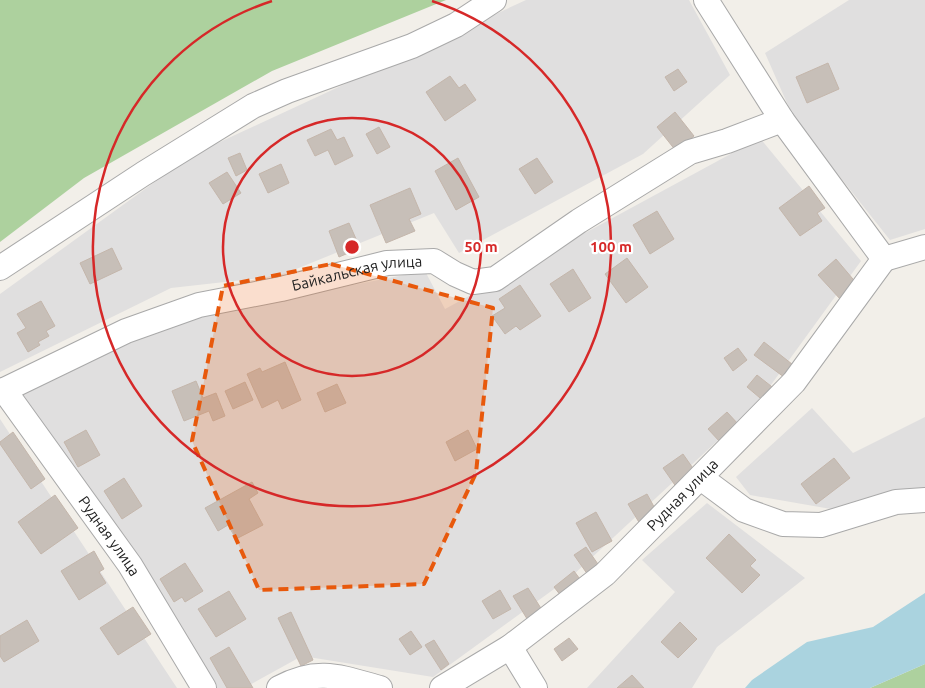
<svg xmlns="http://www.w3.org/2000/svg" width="925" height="688" font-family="Ubuntu,sans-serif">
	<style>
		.residential { fill: #e0dfdf }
		.forest { fill: #add19e }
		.water { fill: #aad3df }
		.building { fill: #c7bfb8; stroke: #c4b6ab }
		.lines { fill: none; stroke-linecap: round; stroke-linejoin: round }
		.minor-casing { stroke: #a9a9a9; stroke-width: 26 }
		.minor { stroke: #fff; stroke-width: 24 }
		.marked { fill: #e8590c; fill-opacity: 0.2; stroke: #e8590c; stroke-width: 4; stroke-dasharray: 10 6; stroke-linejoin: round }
		.ring { fill: none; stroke: #d62828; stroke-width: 2.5 }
		.labels { text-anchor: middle; stroke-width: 4.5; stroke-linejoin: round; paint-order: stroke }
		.street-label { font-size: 15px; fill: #222; stroke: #fff }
		.centre { fill: #d62828; stroke: #fff; stroke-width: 2.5 }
		.ring-label { font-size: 15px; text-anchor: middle; font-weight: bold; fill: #d62828; stroke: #fff; stroke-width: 4.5; stroke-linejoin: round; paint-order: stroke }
	</style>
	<rect width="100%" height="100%" fill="#f2efe9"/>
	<path class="residential" d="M526,0H689L730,75L643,154L459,253L434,213L279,276L171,288L0,372V294L192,155Z
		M849,0H925V229L890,240L794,119L765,53Z
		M760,138L861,261L757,404L572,576L433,677L302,656L244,688H214L20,396L181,318L425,271L445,309Z
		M812,408L853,453L925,417V491L831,509L750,495L736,477Z
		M0,419L177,688H0Z
		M707,503L805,578L717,647L692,688H587L675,592L642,560Z"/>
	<path class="forest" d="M0,0H446L272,71L84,178L0,242Z
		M925,664V688H870Z"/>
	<path class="water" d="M925,593V664L870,688H745L752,680L807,642L873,627Z"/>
	<path class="building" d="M828,63L839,89L807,103L796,77Z
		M678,69L687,82L674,91L665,77Z
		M450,76L459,88L465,84L476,100L445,121L426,92Z
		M675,112L694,136L676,151L657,127Z
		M379,127L390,147L377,154L366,134Z
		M331,129L337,140L344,137L353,156L335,165L328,150L315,156L307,140Z
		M240,153L247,170L236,176L228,158Z
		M458,158L479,197L456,210L435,171Z
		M537,158L553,182L535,194L519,169Z
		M281,164L289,183L268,193L259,174Z
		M227,172L241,193L223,204L209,183Z
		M809,186L825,208L817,213L822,221L800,236L779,208Z
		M410,188L421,214L409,219L415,231L386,243L370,205Z
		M657,211L674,239L650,254L633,225Z
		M349,223L360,248L339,257L329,231Z
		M112,248L122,269L90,284L80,263Z
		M627,258L648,287L626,303L605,274Z
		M836,259L858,285L841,300L818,275Z
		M573,269L591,298L569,312L550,284Z
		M520,285L541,316L520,330L516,326L505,334L492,316L505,308L499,299Z
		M41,301L55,326L46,331L49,336L38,342L40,345L28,352L17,333L26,328L17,314Z
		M764,342L797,368L788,380L754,355Z
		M738,348L747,360L733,371L724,358Z
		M285,362L301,400L282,409L278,400L262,408L247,374L260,368L262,372Z
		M757,375L776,390L766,403L747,387Z
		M196,381L203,398L216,393L225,416L213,421L209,411L184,421L172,391Z
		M245,382L253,400L233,409L225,391Z
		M337,384L346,403L325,412L317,393Z
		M727,412L739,425L720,442L708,429Z
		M86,430L100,455L78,467L64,442Z
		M468,430L477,449L455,461L446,442Z
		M13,432L45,479L31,489L0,444V442Z
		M683,454L697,474L677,488L663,468Z
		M834,458L850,478L816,504L801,484Z
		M124,478L142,506L122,519L104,491Z
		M252,482L258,493L249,499L263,525L236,539L228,525L218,531L205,508Z
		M647,494L658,514L640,524L628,504Z
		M55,495L78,528L41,554L18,522Z
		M596,512L612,541L592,552L576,523Z
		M729,534L756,560L750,566L760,575L742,593L706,558Z
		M586,547L600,567L588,575L574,555Z
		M94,551L104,569L99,572L106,583L79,600L61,571Z
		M185,563L203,591L185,602L182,597L174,602L160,579Z
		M574,571L585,586L565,601L554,587Z
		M528,588L544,613L529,622L513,596Z
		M500,590L511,609L493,619L482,601Z
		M229,591L246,619L216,637L198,609Z
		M133,607L151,634L118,655L100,628Z
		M291,612L313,660L301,666L278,618Z
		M27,620L39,641L4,662L0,656V636Z
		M680,622L697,639L678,658L661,642Z
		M411,631L422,647L410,655L399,639Z
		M569,638L578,649L562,661L554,649Z
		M434,640L449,664L441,670L425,645Z
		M229,647L253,688H227L210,658Z
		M632,675L644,688H617Z"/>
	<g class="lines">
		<defs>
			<g id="minor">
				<path d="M706,0L782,120L884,259L925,247"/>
				<path d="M0,268L143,174L253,106L287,91L412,46L456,25L494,0"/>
				<path id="s1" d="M4,390L130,565L204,688"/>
				<path id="s2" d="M0,392L126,331L199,305L281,289L387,263L434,261L455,274L473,282L495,279L579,221L690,152L727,141L782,120"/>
				<path d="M701,478L744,510L783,524L821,525L896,502L925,500"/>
				<path d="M510,647L535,688"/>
				<path d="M279,688C318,667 340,677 380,688"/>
				<path id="s3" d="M442,688L510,647L605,574L794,382L884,259"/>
			</g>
		</defs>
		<use href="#minor" class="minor-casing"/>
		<use href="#minor" class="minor"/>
	</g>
	<path class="marked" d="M331,264L493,308L476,473L424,584L259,590L192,441L223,286Z"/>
	<g class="ring">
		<circle cx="352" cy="247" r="129"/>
		<path d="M432 1A259 259 0 1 1 272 1"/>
	</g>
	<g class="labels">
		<g class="street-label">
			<text dy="5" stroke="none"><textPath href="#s2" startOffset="379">Байкальская улица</textPath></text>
			<text dy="5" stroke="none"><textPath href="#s3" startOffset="310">Рудная улица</textPath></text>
			<text dy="5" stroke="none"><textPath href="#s1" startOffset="180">Рудная улица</textPath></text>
		</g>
	</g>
	<circle cx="352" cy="247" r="8" class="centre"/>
	<g class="ring-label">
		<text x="481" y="252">50 m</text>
		<text x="611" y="252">100 m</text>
	</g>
</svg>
